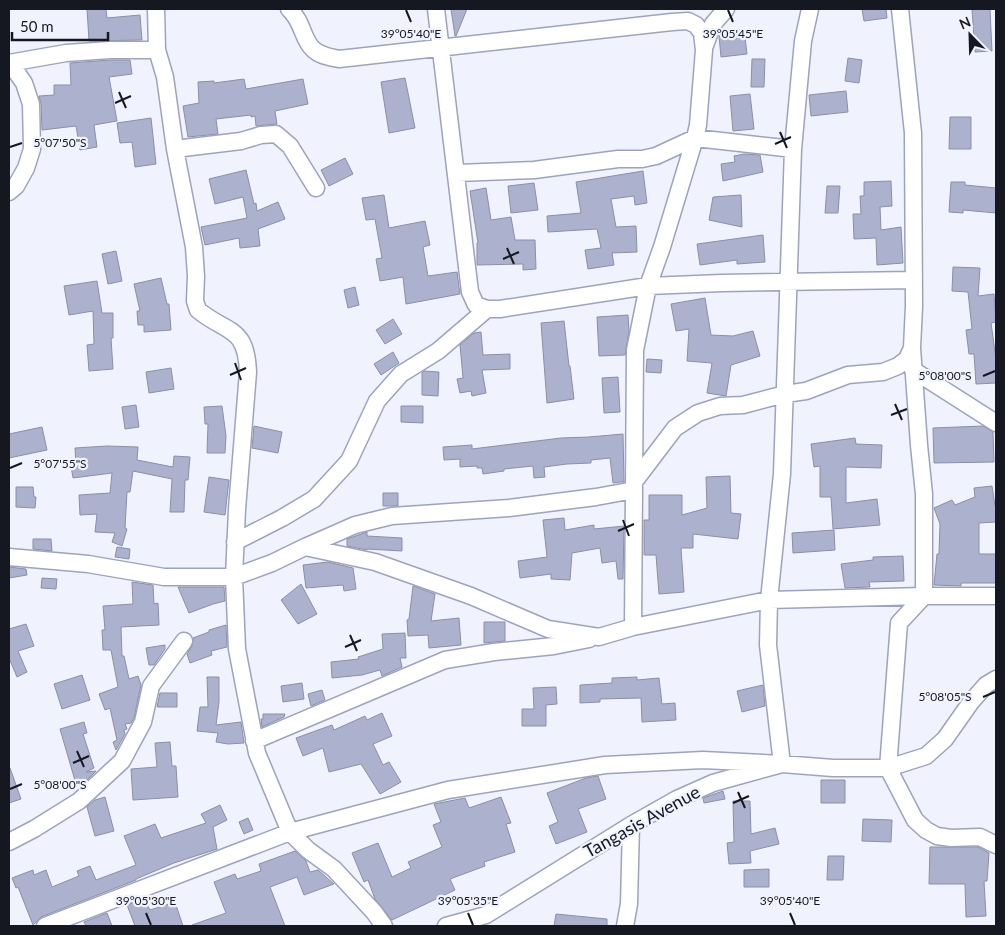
<svg xmlns="http://www.w3.org/2000/svg" width="1005" height="935" font-family="Lato,sans-serif">
	<style>
		.building { fill: #acb2cd; stroke: #8a8fa9 }
		.lines { fill: none; stroke-linecap: round; stroke-linejoin: round }
		.minor-casing { stroke: #9da3bd; stroke-width: 19 }
		.minor { stroke: #fff; stroke-width: 16 }
		.ticks { fill: none; stroke: #161821; stroke-width: 2 }
		.labels { text-anchor: middle; stroke-width: 4.5; stroke-linejoin: round; paint-order: stroke }
		.street-label { font-size: 18px; fill: #161821; stroke: #f0f3fe }
		.ticks-label { font-size: 12px; text-anchor: middle; fill: #161821; stroke: #f0f3fe; stroke-width: 4.5; stroke-linejoin: round; paint-order: stroke }
	</style>
	<rect width="100%" height="100%" fill="#f0f3fe"/>
	<path class="building" d="M87,9H106L107,18L140,15L142,40L89,41Z
		M451,9H467L456,36H455Z
		M862,9H886L887,18L864,21Z
		M972,9H990L992,51L975,52Z
		M744,29L747,54L721,57L719,36L721,32Z
		M848,58L862,60L859,83L845,81Z
		M752,59H765L764,87H751Z
		M110,60H130L132,74L109,77L117,121L94,125L97,147L80,150L76,126L42,130L41,104L39,96L54,95V85H71L70,63Z
		M405,78L415,128L389,133L381,82Z
		M244,79L246,89L303,79L308,104L275,111L277,124L256,126L255,116L251,117V115L216,119L218,134L188,137L183,106L199,103L198,82L214,81V83Z
		M846,91L848,112L811,116L809,95Z
		M750,94L754,129L733,131L730,96Z
		M950,117H971V149H949Z
		M151,118L156,164L135,167L132,142L120,143L117,123Z
		M744,154L760,155L763,172L723,181L721,164L735,162L734,156Z
		M345,158L353,174L329,186L321,170Z
		M246,170L254,204L256,203L257,211L278,202L285,219L258,229L260,246L240,248L239,238L205,245L201,227L247,218L243,197L215,204L209,179Z
		M643,171L647,203L635,205L634,196L611,199L616,227L636,226L637,252L612,253L614,265L588,269L585,250L601,248L597,229L548,232L547,216L581,213L576,182Z
		M891,181L892,206L880,207L881,230L901,227L903,263L877,265L876,238L854,239L853,214H861L860,196H864V182Z
		M951,182H965V185L996,188V213L963,210V213L949,212Z
		M534,183L538,210L511,213L508,186Z
		M827,186H840L838,213H825Z
		M486,188L491,220L511,217L515,240H535L536,269L523,270V264L477,265V243H478L470,191Z
		M384,195L389,228L425,221L430,245L423,247L428,276L457,272L460,294L406,304L403,277L380,281L376,259L382,258L375,219L366,220L362,198Z
		M741,195L742,227L709,220L713,197Z
		M763,235L765,262L737,264V260L700,265L697,244Z
		M116,251L122,281L108,284L102,254Z
		M953,267L980,268L978,296L994,294L996,322L991,323L996,359V383L976,384L974,354H969L966,330L972,329L968,292L952,291Z
		M161,278L167,304H169L171,330L144,332V325H138L137,311H140L134,284Z
		M97,281L102,313H113V338H111L113,369L89,371L87,345L94,344L93,311L69,315L64,286Z
		M355,287L359,305L348,308L344,290Z
		M705,298L711,335L733,336L753,331L760,356L731,365L726,396L707,393L712,363L687,361L689,329L676,331L671,304Z
		M628,315L629,331L625,355L599,356L597,317Z
		M393,319L402,334L385,344L376,330Z
		M564,321L569,366H570L574,399L547,403L541,323Z
		M481,332L483,355L510,354V369L482,370L486,393L472,396L471,391L460,393L457,379L463,378L460,345L474,333Z
		M393,352L399,363L381,375L374,364Z
		M647,359L662,360L661,373L646,372Z
		M171,368L174,389L149,393L146,372Z
		M424,371L439,372L438,396L422,395V373Z
		M618,377L620,412L604,413L602,378Z
		M136,405L139,427L125,429L122,407Z
		M222,406L226,436L225,453H207L208,424H205L204,407Z
		M401,406H423V423L401,422Z
		M254,426L282,432L278,453L252,448Z
		M983,426L993,432L994,462L934,463L933,428Z
		M42,427L47,450L9,458V434Z
		M623,434L624,482H620L613,483L610,458L591,460V463L567,464L544,467L545,477L534,478L533,466L504,469V471L483,474L482,468H477V466L460,467V459L444,460L443,447L472,445V449L561,438L589,437Z
		M855,438L856,444L882,445L881,468L846,467V503L877,499L880,525L833,529L831,497H820V466L814,467L811,444Z
		M107,446L138,447L137,460L173,467L174,456L190,457L188,480H185L184,512H170L172,479L133,471L130,492H127L125,528L127,529L122,546L112,542L115,533L95,532L97,514L80,515L79,495L110,493L112,473L73,478L71,466H76L75,448Z
		M730,476L731,513L741,514L738,539L693,534V548H681L684,592L659,594L656,555H644V520H649V495H682V515L707,508L706,477Z
		M209,477L229,480L225,515L204,512Z
		M992,486L995,506H996V522L979,523V554H996V583H961V586L934,585L937,554H939L940,524L934,508L952,500L955,505L975,497L974,488Z
		M16,487H33L34,497H36L35,508L16,507Z
		M383,493H398V506H383Z
		M564,518L565,530L594,525V529L624,526L623,579H618L616,561L602,563L600,548L572,553L570,580L551,579V574L520,578L518,561L547,557L543,520Z
		M834,530L835,550L793,553L792,533Z
		M367,532V536L402,538V551L367,549V550L347,546V539Z
		M33,539H51L52,551L33,549Z
		M117,547L130,549L129,559L115,557Z
		M903,556L904,581L869,582L870,587L845,588L841,564L873,560V557Z
		M328,562L353,568L356,589L344,591L343,585L306,588L303,565Z
		M9,567L26,569L27,575L9,578Z
		M42,578L57,579L56,589L41,588Z
		M132,582L153,585L154,604L158,603L159,625L121,627L122,656H124L129,679L138,676L141,685L134,718L131,723L125,724L127,729L124,730L125,734L116,750L113,742L117,740L110,708L105,710L99,694L118,687L111,650H103L102,630H105L103,606L133,604Z
		M301,584L317,614L298,624L281,600Z
		M413,586L435,594L431,621L459,618L461,645L429,648L428,635L408,636L407,620L409,619Z
		M178,587H224L225,601L213,604L189,613Z
		M484,622H505V641L484,643Z
		M26,624L34,646L18,651L27,672L17,677L9,658V629Z
		M226,625L227,647L211,651L212,655L190,663L187,654L192,646L193,638L209,632V630Z
		M405,633L406,658H400L402,667L382,676L380,670L362,675L332,678L331,662L359,659L358,657L383,649L382,634Z
		M165,645V649L154,665H149L146,648Z
		M82,675L90,700L62,709L54,684Z
		M207,677H219V702L216,725L241,722L244,743L228,744L216,742L218,733L197,731L200,707H208Z
		M637,677V680L659,678L662,704L675,703L676,720L642,722L641,698L600,699V702L580,703V685L612,683V678Z
		M302,683L304,699L283,702L281,686Z
		M763,685L765,706L742,712L737,691Z
		M556,687L557,704L546,705V726H522V709H534L533,688Z
		M322,690L325,700L311,706L308,694Z
		M160,693H177V707H157Z
		M382,713L392,736L373,744L383,765L389,762L401,782L380,794L361,764L329,772L323,748L303,756L296,738L332,725L334,730L365,716L367,720Z
		M263,714H285L284,717L262,727L261,719H263Z
		M84,722L87,733L83,734L94,768L86,772L96,771L86,781L76,784L60,729Z
		M170,742L172,766H176L178,797L133,800L131,769L157,767L155,743Z
		M9,768H10L21,799L9,803Z
		M598,776L606,799L578,809L587,832L556,844L549,826L558,822L547,793L586,778Z
		M821,780H845V803H821Z
		M723,791L725,799L704,803L703,798Z
		M105,797L114,831L95,836L87,807L95,800Z
		M501,797L511,823L506,824L515,852L484,862L485,866L450,879L455,890L392,920L375,899L368,880L364,882L352,853L378,843L392,877L411,868L408,862L442,847L433,825L441,822L434,804L465,798L469,808Z
		M733,801H750L751,834L775,828L779,844L750,851L751,863L729,864L727,843L734,842Z
		M220,805L227,820L213,827L217,849L174,863L136,879V880L41,917L33,925L18,887L16,888L12,878L33,870L34,875L46,870L52,887L79,876L77,871L90,866L96,880L136,865L124,836L155,824L161,838L206,823L201,814Z
		M248,818L253,830L244,834L239,822Z
		M863,819L892,820L891,842L862,841Z
		M930,847H978L989,853L987,881H984L986,916L966,917L965,884H929Z
		M295,851L306,861L310,872L318,870L334,884L304,895L297,877L270,887L285,926H192V925L226,913L214,882L235,874L237,879L261,871L259,864Z
		M828,856H844L843,880H827Z
		M769,869V887H744V870Z
		M144,899L150,910L175,902L183,926H135L127,905Z
		M107,913L112,926H86L84,922Z
		M556,914L607,919V926H554Z"/>
	<g class="lines">
		<defs>
			<path id="minor" d="M156,9L157,50L165,77L175,149L194,247L196,276L195,301L198,310C227,334 246,325 248,372L237,509L234,577L237,649L257,753L290,832L308,850L334,869L374,912L384,926
				M289,9C303,21 302,39 313,49C320,56 330,57 339,59L672,22L688,21L696,25L702,33L704,50L698,125L695,138L662,247L648,286L635,350L633,627
				M436,9L470,292L476,305L487,309H500L648,286L722,283L913,280
				M900,9L913,133L914,306L912,348L919,445L924,494V596L899,623L888,768L915,820L926,830L937,836L951,838L980,837L996,845
				M704,48L713,24L726,9
				M9,63L66,53L110,50H157
				M175,149L241,141L261,135L276,134L290,146L316,188
				M457,173L534,170L618,159H642L656,156L695,138L793,149
				M9,192L16,186L26,168L32,149L31,104L24,83L10,63
				M913,370L996,423
				M634,482L675,428L698,413L720,406L743,405L785,394L806,391L848,375L883,372L898,366L907,359L912,348
				M235,542L282,518L314,499L349,461L377,401L401,374L438,351L487,309
				M305,547L375,562L471,596L548,629L599,637L633,627L769,600L924,596H996
				M9,557L88,564L164,577H234L272,563L305,547L355,525L392,516L509,508L596,497L634,490
				M254,741L445,660L494,652L554,646L589,639
				M9,842L34,829L79,801L122,761L143,722L151,686L184,641
				M45,926L290,832L448,790L605,765L703,760L782,764L768,645L769,600L782,474L793,149L803,41L810,9
				M446,926L486,915L631,825L677,799L713,783L782,764L833,768H888L926,756L945,739L971,702L986,685L996,679
				M625,926L629,904L631,825"/>
		</defs>
		<use href="#minor" class="minor-casing"/>
		<use href="#minor" class="minor"/>
	</g>
	<path class="ticks" d="M406,10L411,22M728,10L733,22M119,92L126,108M115,103L131,96M780,132L787,148M775,144L791,137M10,147L22,143M507,248L514,264M503,259L519,252M235,363L241,380M230,375L246,368M983,376L995,371M895,404L902,420M891,415L907,409M10,468L22,463M623,520L629,536M618,531L634,524M350,635L357,651M345,647L361,640M983,697L995,692M77,751L84,767M73,763L89,756M10,789L22,784M738,792L745,808M733,803L749,796M146,913L151,925M468,913L473,925M790,913L795,925"/>
	<g class="labels">
		<g class="street-label">
			<text transform="translate(642 822) rotate(-29)" y="6">Tangasis Avenue</text>
		</g>
	</g>
	<g class="ticks-label">
		<text x="411" y="38">39°05'40"E</text>
		<text x="733" y="38">39°05'45"E</text>
		<text x="60" y="147">5°07'50"S</text>
		<text x="945" y="380">5°08'00"S</text>
		<text x="60" y="468">5°07'55"S</text>
		<text x="945" y="701">5°08'05"S</text>
		<text x="60" y="789">5°08'00"S</text>
		<text x="146" y="905">39°05'30"E</text>
		<text x="468" y="905">39°05'35"E</text>
		<text x="790" y="905">39°05'40"E</text>
	</g>
	<rect width="1005" height="935" fill="none" stroke="#161821" stroke-width="20"/>
	<g transform="translate(970 35) rotate(337)" stroke="#f0f3fe" stroke-width="4" paint-order="stroke">
	<path d="M0-4L9 19L0 12L-9 19Z" fill="#161821"/>
	<text y="-8" font-size="14" font-weight="bold" text-anchor="middle" fill="#161821">N</text>
	</g>
	<path d="M12 32v8h96v-8" fill="none" stroke="#161821" stroke-width="2.5"/>
	<text x="20" y="32" font-size="15" fill="#161821" stroke="#f0f3fe" stroke-width="4" paint-order="stroke">50 m</text>
</svg>
